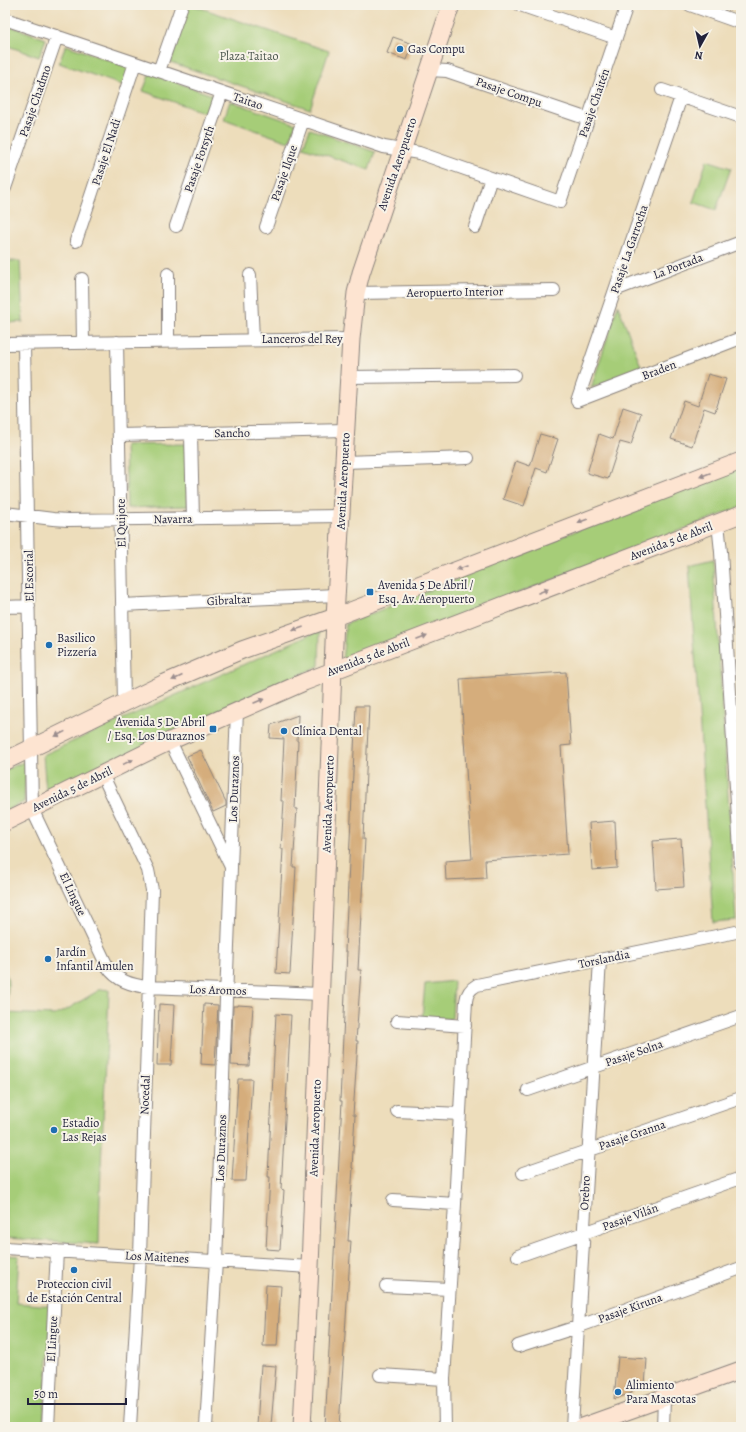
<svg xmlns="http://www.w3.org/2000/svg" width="746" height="1432" font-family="Alegreya,serif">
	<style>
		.green { fill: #a6cd78; stroke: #64785a }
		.building { fill: #d5ad7c }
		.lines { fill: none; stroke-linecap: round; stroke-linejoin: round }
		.street-casing { stroke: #88807b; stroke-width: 14 }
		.secondary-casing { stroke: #88807b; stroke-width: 19 }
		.street { stroke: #fff; stroke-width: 12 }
		.secondary { stroke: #fde4d1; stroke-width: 17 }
		.oneway { fill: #9a8d8e }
		.poi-dot { fill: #1f6fb2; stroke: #f7f3e8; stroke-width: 1.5 }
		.labels { text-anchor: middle; stroke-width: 4; stroke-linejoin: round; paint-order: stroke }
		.poi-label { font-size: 12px; fill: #22223b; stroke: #f7f3e8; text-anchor: start }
		.park-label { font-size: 12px; fill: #4a554d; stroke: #f7f3e8 }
		.street-label { font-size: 12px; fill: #22223b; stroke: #f7f3e8 }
	</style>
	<rect width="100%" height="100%" fill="#f7f3e8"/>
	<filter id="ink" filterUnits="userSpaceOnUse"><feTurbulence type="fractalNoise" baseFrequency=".025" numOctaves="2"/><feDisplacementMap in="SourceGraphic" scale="8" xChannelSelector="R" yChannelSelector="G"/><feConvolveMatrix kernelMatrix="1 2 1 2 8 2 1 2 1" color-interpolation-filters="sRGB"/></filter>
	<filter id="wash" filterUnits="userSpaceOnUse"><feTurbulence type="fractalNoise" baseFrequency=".012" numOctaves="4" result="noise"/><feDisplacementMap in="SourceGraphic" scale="16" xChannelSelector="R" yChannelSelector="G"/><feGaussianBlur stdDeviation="0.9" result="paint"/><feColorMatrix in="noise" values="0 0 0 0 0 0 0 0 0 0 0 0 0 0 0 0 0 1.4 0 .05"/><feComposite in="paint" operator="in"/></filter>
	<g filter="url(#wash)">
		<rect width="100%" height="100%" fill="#edddbb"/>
		<path class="green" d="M189,5H192L329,51L310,109L170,62Z
			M5,24L46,39L39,57L5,45Z
			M66,45L131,68L124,86L59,63Z
			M150,73L215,96L208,114L143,91Z
			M230,101L296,124L289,142L224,119Z
			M310,129L375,152L369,170L303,147Z
			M707,160L731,168L716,210L693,202Z
			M5,261H20L23,322L5,323Z
			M618,305L642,369L591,388Z
			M186,444L188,506L127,508L125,445Z
			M741,464V507L342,661L346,624Z
			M713,560L736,920L713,922L689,566Z
			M320,630L319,666L46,791L43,755Z
			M26,761L24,802L5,811V770Z
			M5,971C11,983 6,1000 6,1013L55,1015L66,1010L101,989L109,990C106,1075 100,1159 99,1244L5,1238Z
			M454,981L452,1019L422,1017L425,984Z
			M5,1255L19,1256L16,1303L52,1306L43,1427H5Z"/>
		<g id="blocks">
			<path class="building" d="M393,37L413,44L407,60L387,53Z
				M708,374L726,379L715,412L704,408L692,446L671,439L684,401L698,406Z
				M623,407L641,413L631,445L620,442L608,479L587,473L599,434L613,439Z
				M540,434L558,439L547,472L536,468L524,506L503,499L516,461L530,466Z
				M566,672L571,745L561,746L568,854L485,860L486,878L446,880L445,861L472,859L460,679Z
				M356,706H369L363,839H365L358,970H361L356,1041H358L353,1115H355L352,1168H353L348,1241H351L339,1427H325L342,1101H340L347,951H345Z
				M298,715L297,741H298L295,809H297L293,867H296L290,974L276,973L283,849H281L284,801H281L284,739L270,738L271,725Z
				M201,750L226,802V806L213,812L187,756Z
				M615,821L617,868L592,870L589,823Z
				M681,839L684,887L656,889L653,841Z
				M159,1004L174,1005L171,1065H157Z
				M204,1004L218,1005L215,1065L201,1064Z
				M238,1005L253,1006L249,1066L231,1065L233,1006H238Z
				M276,1014L291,1015L281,1189L284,1190L280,1250L266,1249L270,1177H268Z
				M238,1079H252L246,1181H232Z
				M266,1285L281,1286L277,1346H263Z
				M618,1357L647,1359L645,1386L633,1384L632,1393L614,1399Z
				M261,1365L276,1366L271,1426H257Z"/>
		</g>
	</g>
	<g filter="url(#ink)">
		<use href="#blocks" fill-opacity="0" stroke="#88807b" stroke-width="1"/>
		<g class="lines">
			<defs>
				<path id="street" d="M520,5L616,38
					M690,5L741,23
					M5,19L384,147L419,153L560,202L627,5
					M429,70L447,71L588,119
					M159,71L182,5
					M662,90L741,117
					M5,188L57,36
					M176,226L222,92
					M266,227L303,120
					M475,227L491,178
					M76,241L135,63
					M168,274V341
					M250,275L253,339
					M82,279L83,343
					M615,290L741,242
					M356,293L554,290
					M117,342L124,703
					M5,344L351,339
					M24,344L32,809L107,966C117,981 131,985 148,987L320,994
					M349,377L514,375
					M577,401L681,97
					M577,401L741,338
					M191,434L193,519
					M119,435L346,430
					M344,462L468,458
					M5,513L53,519L68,520L341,516
					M718,523L721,552L741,865
					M122,605L336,595
					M5,607L29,606
					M170,741L231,867
					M102,774L148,870L152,890L140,1256L130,1427
					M397,1021L465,1026
					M528,1090L741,1016
					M397,1111L460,1114
					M523,1173L741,1098
					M393,1200L455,1204
					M5,1248L310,1267
					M518,1256L741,1178
					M386,1286L449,1289
					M518,1346L577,1327L741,1268
					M380,1375L444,1379
					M48,1427L57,1251
					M206,1427L216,1261L237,710
					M445,1427L444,1379L455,1204L466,1001C467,993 470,989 477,985L741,931
					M572,1427L600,960
					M663,1427L664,1399"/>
				<path id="secondary" d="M5,761L165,683L242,650L335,617L741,461
					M5,822L170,741L304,682L741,514
					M302,1427L310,1267L335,617L351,339L356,293L361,273L451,5
					M582,1427L741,1370"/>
			</defs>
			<use href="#street" class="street-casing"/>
			<use href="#secondary" class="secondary-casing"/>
			<use href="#street" class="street"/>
			<use href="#secondary" class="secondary"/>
		</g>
		<defs><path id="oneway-solid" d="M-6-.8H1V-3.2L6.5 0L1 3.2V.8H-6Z"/></defs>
		<g class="oneway">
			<use href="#oneway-solid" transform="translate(705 475) rotate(159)"/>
			<use href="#oneway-solid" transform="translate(583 521) rotate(159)"/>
			<use href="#oneway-solid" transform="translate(462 568) rotate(159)"/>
			<use href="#oneway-solid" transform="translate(543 591) rotate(-21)"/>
			<use href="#oneway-solid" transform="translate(298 629) rotate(161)"/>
			<use href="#oneway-solid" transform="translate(422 637) rotate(-21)"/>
			<use href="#oneway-solid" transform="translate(177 678) rotate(156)"/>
			<use href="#oneway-solid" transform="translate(259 701) rotate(-23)"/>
			<use href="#oneway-solid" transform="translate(60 734) rotate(154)"/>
			<use href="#oneway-solid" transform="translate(128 762) rotate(-26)"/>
		</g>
	</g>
	<g class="poi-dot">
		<circle cx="400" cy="49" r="4"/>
		<rect x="366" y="588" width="8" height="8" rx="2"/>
		<circle cx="49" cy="645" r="4"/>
		<rect x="209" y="725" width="8" height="8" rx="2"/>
		<circle cx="284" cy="731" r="4"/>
		<circle cx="48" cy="959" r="4"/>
		<circle cx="54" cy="1130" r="4"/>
		<circle cx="74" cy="1270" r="4"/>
		<circle cx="618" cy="1392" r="4"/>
	</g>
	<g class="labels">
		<g class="poi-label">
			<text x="408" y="53">Gas Compu</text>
			<text x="378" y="589">Avenida 5 De Abril /<tspan x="378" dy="14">Esq. Av. Aeropuerto</tspan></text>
			<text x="57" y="642">Basilico<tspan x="57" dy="14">Pizzería</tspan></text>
			<text x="205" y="726" text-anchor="end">Avenida 5 De Abril<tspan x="205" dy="14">/ Esq. Los Duraznos</tspan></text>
			<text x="292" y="735">Clínica Dental</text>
			<text x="56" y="956">Jardín<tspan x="56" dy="14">Infantil Amulen</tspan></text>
			<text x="62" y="1127">Estadio<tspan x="62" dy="14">Las Rejas</tspan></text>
			<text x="74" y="1288" text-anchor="middle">Proteccion civil<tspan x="74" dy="14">de Estación Central</tspan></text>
			<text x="626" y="1389">Alimiento<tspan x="626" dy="14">Para Mascotas</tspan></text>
		</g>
		<g class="park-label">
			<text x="249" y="60">Plaza Taitao</text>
		</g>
		<g class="street-label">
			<text transform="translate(509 92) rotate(19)" y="4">Pasaje Compu</text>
			<text transform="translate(35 101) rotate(-71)" y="4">Pasaje Chadmo</text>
			<text transform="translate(248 101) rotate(19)" y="4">Taitao</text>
			<text transform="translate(594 103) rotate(-71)" y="4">Pasaje Chaitén</text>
			<text transform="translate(106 152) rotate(-72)" y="4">Pasaje El Nadi</text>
			<text transform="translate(199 159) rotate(-71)" y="4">Pasaje Forsyth</text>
			<text transform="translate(397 164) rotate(-71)" y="4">Avenida Aeropuerto</text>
			<text transform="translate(284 173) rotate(-71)" y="4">Pasaje Ilque</text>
			<text transform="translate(629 249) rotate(-71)" y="4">Pasaje La Garrocha</text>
			<text transform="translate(678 266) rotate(-21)" y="4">La Portada</text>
			<text transform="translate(455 292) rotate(-1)" y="4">Aeropuerto Interior</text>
			<text x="302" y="343">Lanceros del Rey</text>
			<text transform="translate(659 370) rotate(-21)" y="4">Braden</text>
			<text transform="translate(232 433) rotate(-1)" y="4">Sancho</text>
			<text transform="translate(343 481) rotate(-87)" y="4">Avenida Aeropuerto</text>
			<text transform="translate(173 519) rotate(-1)" y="4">Navarra</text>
			<text transform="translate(121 523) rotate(-91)" y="4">El Quijote</text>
			<text transform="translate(671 541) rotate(-21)" y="4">Avenida 5 de Abril</text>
			<text transform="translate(29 576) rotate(-91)" y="4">El Escorial</text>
			<text transform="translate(229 600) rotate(-3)" y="4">Gibraltar</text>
			<text transform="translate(368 657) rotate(-21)" y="4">Avenida 5 de Abril</text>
			<text transform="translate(72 789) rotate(-26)" y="4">Avenida 5 de Abril</text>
			<text transform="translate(234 789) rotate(-88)" y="4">Los Duraznos</text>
			<text transform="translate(328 804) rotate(-88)" y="4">Avenida Aeropuerto</text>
			<text transform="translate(73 894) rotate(65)" y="4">El Lingue</text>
			<text transform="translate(604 959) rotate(-12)" y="4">Torslandia</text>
			<text transform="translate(218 990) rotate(2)" y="4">Los Aromos</text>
			<text transform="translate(634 1053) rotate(-19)" y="4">Pasaje Solna</text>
			<text transform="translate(145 1095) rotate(-88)" y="4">Nocedal</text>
			<text transform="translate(315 1128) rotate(-88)" y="4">Avenida Aeropuerto</text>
			<text transform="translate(632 1135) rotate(-19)" y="4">Pasaje Granna</text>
			<text transform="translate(221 1148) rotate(-88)" y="4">Los Duraznos</text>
			<text transform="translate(585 1193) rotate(-87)" y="4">Orebro</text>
			<text transform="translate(630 1217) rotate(-20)" y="4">Pasaje Vilán</text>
			<text transform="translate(157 1257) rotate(3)" y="4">Los Maitenes</text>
			<text transform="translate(630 1308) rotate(-20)" y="4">Pasaje Kiruna</text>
			<text transform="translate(52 1339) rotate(-87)" y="4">El Lingue</text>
		</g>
	</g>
	<rect width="746" height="1432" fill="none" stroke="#f7f3e8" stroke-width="20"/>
	<g transform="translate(700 46) rotate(188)" stroke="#f7f3e8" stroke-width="3" paint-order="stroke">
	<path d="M0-3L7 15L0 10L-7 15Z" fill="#22223b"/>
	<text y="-6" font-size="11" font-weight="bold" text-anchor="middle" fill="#22223b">N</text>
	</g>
	<path d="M28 1398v6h98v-6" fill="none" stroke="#22223b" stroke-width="2"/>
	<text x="34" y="1398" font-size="12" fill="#22223b" stroke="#f7f3e8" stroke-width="3" paint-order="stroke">50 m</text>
</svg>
